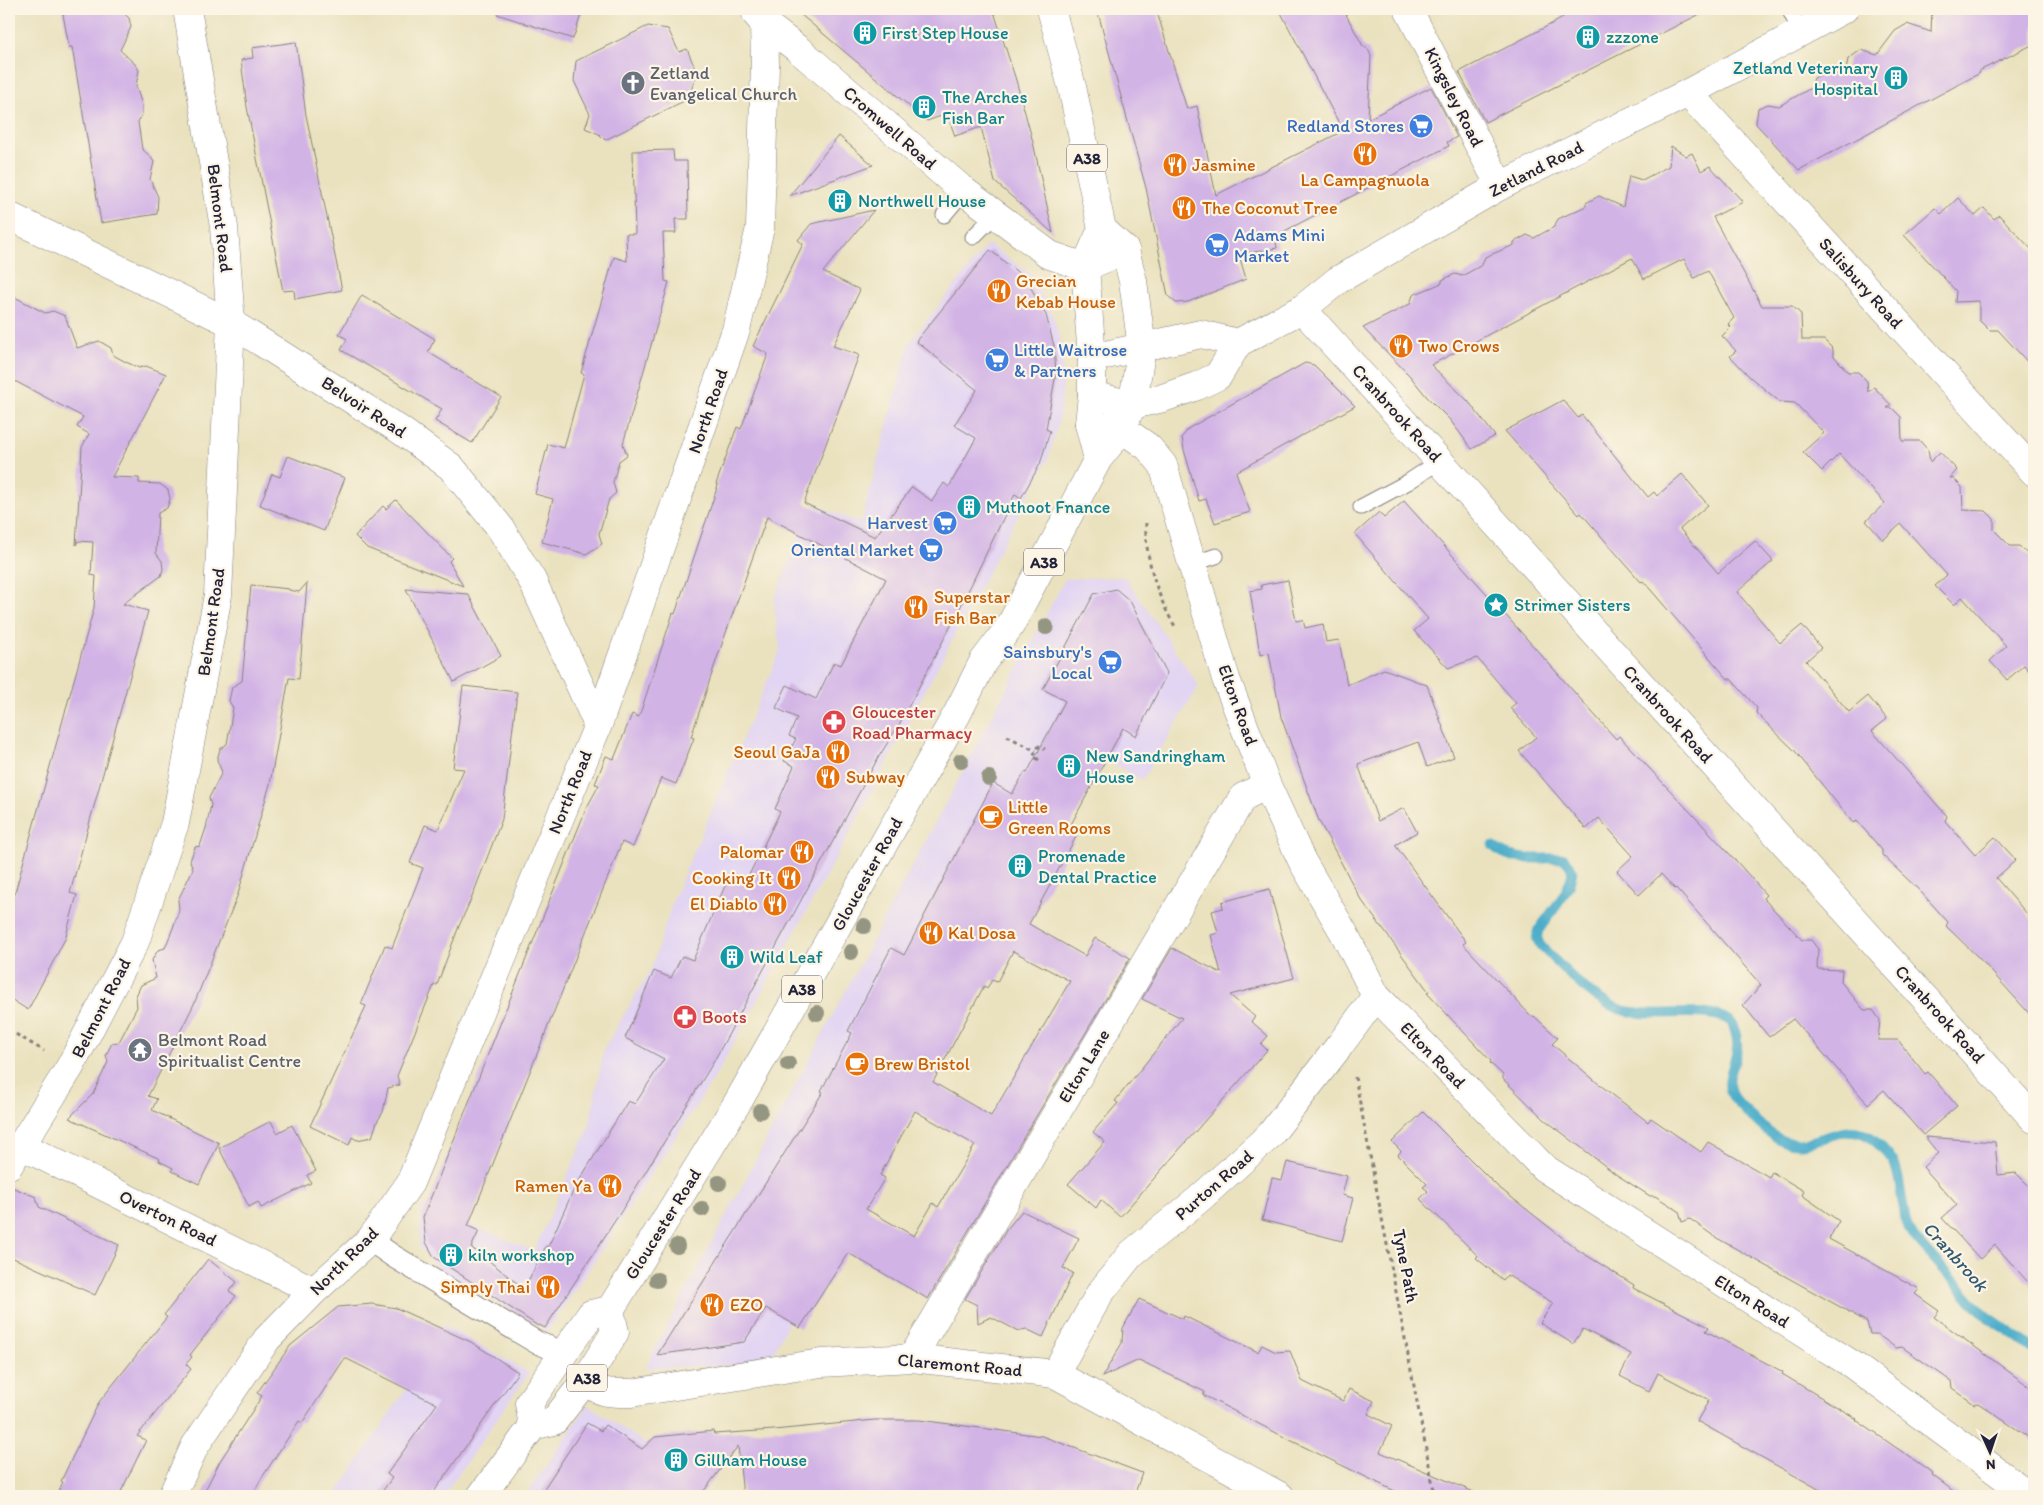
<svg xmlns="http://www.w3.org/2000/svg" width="2043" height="1505" font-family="Itim,sans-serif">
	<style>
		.built { fill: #e2d4f3 }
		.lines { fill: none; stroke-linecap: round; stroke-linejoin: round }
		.stream { stroke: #4aacc9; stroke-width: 10 }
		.building { fill: #d2b3e6; fill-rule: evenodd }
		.service-casing { stroke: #86827d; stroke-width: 17 }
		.pedestrian-casing { stroke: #86827d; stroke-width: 24 }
		.minor-casing { stroke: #86827d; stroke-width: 29 }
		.tertiary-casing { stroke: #86827d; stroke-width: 29 }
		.secondary-casing { stroke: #86827d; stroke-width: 29 }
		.primary-casing { stroke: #86827d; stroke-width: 29 }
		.path { stroke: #86827d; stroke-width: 3; stroke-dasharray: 4 4; stroke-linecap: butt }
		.service { stroke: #fff; stroke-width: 15 }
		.pedestrian { stroke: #fff; stroke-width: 22 }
		.minor { stroke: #fff; stroke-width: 28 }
		.tertiary { stroke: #fff; stroke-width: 28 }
		.secondary { stroke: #fff; stroke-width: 28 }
		.primary { stroke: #fff; stroke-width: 28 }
		.tree { fill: #949681 }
		.labels { text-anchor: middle; stroke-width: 4.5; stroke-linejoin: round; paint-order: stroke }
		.shield { fill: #fcf5e5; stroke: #63616e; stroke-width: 1 }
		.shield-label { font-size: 16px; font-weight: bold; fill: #22223b }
		.culture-label { font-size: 18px; fill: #0d838f; stroke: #fcf5e5; text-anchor: start }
		.worship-label { font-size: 18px; fill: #5b616d; stroke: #fcf5e5; text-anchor: start }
		.street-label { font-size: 18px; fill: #22223b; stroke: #fcf5e5 }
		.shop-label { font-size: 18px; fill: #366cbe; stroke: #fcf5e5; text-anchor: end }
		.food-label { font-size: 18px; fill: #c56008; stroke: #fcf5e5; text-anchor: start }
		.health-label { font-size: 18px; fill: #be3a42; stroke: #fcf5e5; text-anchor: start }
		.water-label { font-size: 19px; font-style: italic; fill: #325974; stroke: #fcf5e5 }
	</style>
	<rect width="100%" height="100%" fill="#fcf5e5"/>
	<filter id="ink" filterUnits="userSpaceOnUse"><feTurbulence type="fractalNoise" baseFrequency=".02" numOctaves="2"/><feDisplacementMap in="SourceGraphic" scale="10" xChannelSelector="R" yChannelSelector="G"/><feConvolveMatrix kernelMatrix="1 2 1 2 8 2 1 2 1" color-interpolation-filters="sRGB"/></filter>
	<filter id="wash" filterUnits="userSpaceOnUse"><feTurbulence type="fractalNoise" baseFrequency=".0096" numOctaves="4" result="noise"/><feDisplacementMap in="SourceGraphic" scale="20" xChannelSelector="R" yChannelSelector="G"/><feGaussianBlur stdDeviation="1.12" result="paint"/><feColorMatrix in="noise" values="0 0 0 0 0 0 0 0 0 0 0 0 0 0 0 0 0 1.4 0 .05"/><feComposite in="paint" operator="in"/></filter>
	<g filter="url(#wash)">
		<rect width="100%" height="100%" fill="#eae2bf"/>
		<path class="built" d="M988,244L1029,273L1052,314L1062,345L1063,389L1058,425L1048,459L855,823L715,1077L548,1331L440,1271L419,1247L422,1205L534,1251L589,1127L604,1049L652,967L673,900L780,651L774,601L799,535L817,506L861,523L909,343Z
			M1125,577L1199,686L1142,780L1071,741L768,1364L645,1368L1065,579Z
			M444,1325L529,1373L443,1496H335L405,1391Z
			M588,1405L663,1456L637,1496H525Z"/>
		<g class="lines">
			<path class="stream" d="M1493,846C1510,863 1541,858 1563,858C1568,862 1573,867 1572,874C1570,892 1548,916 1538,931L1537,938L1540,945C1563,968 1588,997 1619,1009C1650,1020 1709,1005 1730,1021C1733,1024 1733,1027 1735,1031C1745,1060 1716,1080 1737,1102C1749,1114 1770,1137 1786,1142C1815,1151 1845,1118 1869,1137C1878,1143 1887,1152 1893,1161C1899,1170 1901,1197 1904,1209C1905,1215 1905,1225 1909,1230C1924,1249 1941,1266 1957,1284C1966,1294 1975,1306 1985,1315C2001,1327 2019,1337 2034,1350"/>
		</g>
		<g id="blocks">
			<path class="building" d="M62,9H119L129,18L131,27L120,50L135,64L139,70L136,86L142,105V114L138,122L142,149L150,156L154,162L150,179L158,197L157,214L101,223L72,47H69Z
				M498,9H583L573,39L497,14Z
				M794,9H993L1016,80L1033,142L1053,233L995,182L981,127L955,136L947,114L927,121Z
				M1097,9H1156L1187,109L1197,106L1216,195L1343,131L1279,9H1343L1363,46L1368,49L1371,56L1368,119L1431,87L1457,137L1447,142L1449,146L1275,236L1277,248L1239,255L1246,279L1188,302L1176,303L1168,296L1146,188Z
				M1558,9H1710L1485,122L1459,72L1563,18Z
				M1932,9H2034V44L1979,71L1980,73L1799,170L1756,124L1758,108L1768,104L1779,106L1811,88L1814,78L1825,72L1845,76L1848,59L1861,50L1877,55L1895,31L1907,24L1931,32Z
				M648,26L668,29L679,52L687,49L697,73L688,99L605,140L599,134L585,128L590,114L574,81L576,61Z
				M296,42L306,115L342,290L295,299L294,290L283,291L247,107L241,60L253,58L252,48Z
				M839,136L873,165L789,196Z
				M1671,146L1686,156L1692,153L1701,171L1710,166L1743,202L1713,217L1762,306H1792L1801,314L1802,340H1824L1833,349V355L1848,372H1858L1867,381L1868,392L1874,387L1891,405L1887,408H1892L1901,417L1902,441H1920L1928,450L1930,462L1940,452L1957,470L1950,478H1953L1962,487L1963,510L1986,511L1994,519V530L2010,546H2019L2034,560V677L2024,665L2007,680L1990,661L2006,646L1962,597L1954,605L1935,586L1947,575L1901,524L1883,540L1866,521L1885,503L1839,454L1822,471L1803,452L1824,433L1795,403L1780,402L1750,377L1730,356L1736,351L1722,336L1731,327L1728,324L1734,318L1708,271L1694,278L1684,259L1644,279L1632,258L1431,365L1468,401L1495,436L1472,449L1450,420L1427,397L1410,376L1363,328L1410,304L1413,295L1442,283V280L1455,274L1462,276L1482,265L1485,257L1514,245V242L1527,235L1534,238L1554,227L1558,219L1586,206V203L1599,196L1623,207L1629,176L1642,180L1669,166Z
				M673,150L674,161H687L688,219H675L676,233H663L665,281L669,282L623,444L627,455L619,461L613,482L616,493L609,499L599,534L602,544L586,554L542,542L553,499L535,494L548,444L564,448L584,374L581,373L614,257L627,261L626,234H635L633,151Z
				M1958,198L1975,216L1984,208L1994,219L1999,215L2034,252V369L1998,330H1989L1979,320V301L1955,302L1956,291L1904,235L1935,208L1941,214Z
				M874,210L823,272L860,290L833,346L859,355L804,503L875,537L912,487L932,501L944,483L949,487L976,438L954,425L977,390L916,341L990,250L1026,279L1046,315L1054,346L1056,373L1046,429L1050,431L1040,464L1021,498L1015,494L956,616L900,723L878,758L713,1063L622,1210L545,1328L539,1325L538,1326L434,1257L426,1242L423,1217L586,809L599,785L595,784L606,756L614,759L632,714L639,717L673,613L675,614L718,485L716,484L737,427L741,429L768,354L753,346L803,244L798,240L811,224ZM767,517L886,579L841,665L834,662L816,699L787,685L776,708L797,718L789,736L796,739L784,761L794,766L775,809L780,812L746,881L731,872L693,960L682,956L671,978L654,971L625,1038L664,1059L635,1104L628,1101L574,1189L548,1247L546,1246L524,1289L478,1252L471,1248L479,1231L468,1226L622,842L633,847L661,778L676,784L694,738L691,737L716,661Z
				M9,294L45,313L53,311L65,316L77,348L99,341L111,348L113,355L126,362L139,368L146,366L166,374L112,477L139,478V483L160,484L168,490L170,499L167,508L158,513L156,553L162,561L163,569L161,576L123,604L148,611L70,893L77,895L65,939L28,1010L9,998V914L94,608L96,576L91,575L93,542L78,541L76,545L82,447L89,434L77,427L83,417L9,378Z
				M362,295L435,339L428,352L501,397L472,443L435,421L442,409L341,350L347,339L339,334Z
				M1305,363L1314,365L1355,406L1236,472L1250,512L1215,523L1206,499L1199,501L1184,450L1182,437L1189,428Z
				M1563,400L1578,418L1582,415L1648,497L1654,492L1657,496L1682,474L1708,505L1680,529L1718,573L1755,541L1773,561L1737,592L1780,643L1802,625L1821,648L1806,661L1849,712L1868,696L1887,719L1872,731L1947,816L1945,821L1975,855L1995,837L2016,860L1996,878L2034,922V1019L1984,963L1946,926L1948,922L1921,892L1882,855V850L1857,821L1853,823L1795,751L1756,713L1757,708L1731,679H1728L1643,581L1641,582L1581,513L1579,515L1505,431Z
				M288,456L345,478L324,531L260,505L272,474L280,477Z
				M396,500L452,558L449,561L463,586L367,548L355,536L383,506L386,509Z
				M1404,501L1616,739L1619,736L1739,864L1766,895L1763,898L1802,940H1811L1818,949L1817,969L1842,970L1841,982L1864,1010H1873L1880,1020L1878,1040H1898L1925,1074L1928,1072L1957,1106L1923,1135L1884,1090L1868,1104L1793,1019L1769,1037L1743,1005L1761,985L1676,888L1675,889L1661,874L1639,895L1617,871L1633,856L1599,818L1586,829L1519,751L1536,737L1510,708L1516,703L1477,658L1448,668L1414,631L1428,619L1355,534L1379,512L1384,518Z
				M1288,580L1296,621L1303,620L1305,628L1323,624L1326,642L1339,640L1347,685L1384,669L1427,685L1454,757L1427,767L1418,742L1358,764L1378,821L1404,808L1417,832L1395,845L1466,942L1463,944L1532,1017L1534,1016L1558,1038L1552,1044L1600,1085L1648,1122L1651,1118L1701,1152L1708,1142L1769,1177L1772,1172L1804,1191L1802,1195L1839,1221L1829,1239L1919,1289L1915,1294L1939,1311L1934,1317L2034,1390V1441L1978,1403L1974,1404L1952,1388L1951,1381L1902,1347L1896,1348L1877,1334H1870L1867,1322L1715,1237L1690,1219L1682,1222L1679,1211L1655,1196H1650L1617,1175L1544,1119L1503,1079V1075L1490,1063L1491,1061L1427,993L1429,992L1360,898L1319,821L1281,717L1269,653L1260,655L1250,591L1262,589L1261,585Z
				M307,583L299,679L289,678L270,784L238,894L194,1004L148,1096L157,1099L152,1110L219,1143L199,1184L172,1171L173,1168L159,1161L160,1159L69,1118L93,1094L108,1062L106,1055L112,1043L119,1042L137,1007L136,996L141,985L156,978L152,960L158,950L165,948L173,928L179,910L178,900L193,869L190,861L195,847L200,846L206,828L211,805L209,798L222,772L217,760L220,749L227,744L233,708L229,701L232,687L242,681L251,585L289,589V590L299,592Z
				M406,589L468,594L501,656L454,682Z
				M1116,589L1130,601L1167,673L1136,736L1123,728L1068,830L1077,835L1029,924L1085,956L1095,938L1130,958L928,1299L848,1253L800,1328L766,1308L744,1342L657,1355L823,1092L821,1091L852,1033L848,1031L891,948L904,955L993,783L1012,794L1025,772L1027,773L1065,701L1043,689L1094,594ZM1013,951L1070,981L991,1116L933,1082L984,986L987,988L992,980L997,982ZM915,1111L975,1145L938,1207L933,1203L914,1236L866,1209L885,1178L880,1175Z
				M463,686L517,692L502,819L472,897L459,926L437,985H434L397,1076L400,1085L388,1088L383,1112L377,1122L372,1137L357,1140L352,1137L349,1145L310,1126L366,1006L361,1004L385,945L392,948L423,868L410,863L425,825L438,830L464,769L453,768Z
				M1269,889L1294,978L1230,995L1255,1017L1251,1021L1268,1036L1261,1044L1267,1050L1120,1217L1101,1200L1096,1208L1068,1184L1105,1142L1093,1132L1118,1103L1115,1101L1182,1018L1142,999L1172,948L1221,973L1211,935L1218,933L1212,911L1223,908L1222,902Z
				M1423,1112L1497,1186L1578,1250L1634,1285L1633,1288L1709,1327L1706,1331L1783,1372L1782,1374L1857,1419L1856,1420L1933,1473L1932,1475L1960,1496H1831L1697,1421L1709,1400L1658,1373L1649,1391L1620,1376L1631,1354L1583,1329L1573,1344L1540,1323L1553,1303L1507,1275L1503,1280L1476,1258L1478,1256L1420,1199L1428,1191L1423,1187L1427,1184L1398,1155L1401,1151L1392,1142Z
				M271,1121L277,1133L292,1125L316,1171L307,1175L311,1183L261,1208L258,1202L249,1207L219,1148Z
				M1925,1137L1995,1142L1998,1175L2016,1173L2034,1191V1289L1995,1245L1980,1259L1942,1218L1957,1205L1923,1167L1938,1153Z
				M1287,1162L1347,1176L1342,1195L1353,1198L1342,1241L1262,1220L1272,1178L1282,1180Z
				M9,1186L36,1197L39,1207L119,1245L95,1295L9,1256Z
				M1022,1211L1079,1238L1063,1268L1073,1273L1043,1337L1026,1329L1018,1331L991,1317L978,1323L977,1305L965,1299L1007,1229Z
				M208,1259L237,1282L229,1291L236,1296L190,1355L192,1357L186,1364L191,1369L137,1436L146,1440L119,1496H56L63,1482L61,1481L99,1402L167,1317L164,1315Z
				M1139,1299L1183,1319L1184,1316L1258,1352L1262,1345L1276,1352L1290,1351L1302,1381L1343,1401L1349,1389L1374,1401L1368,1414L1392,1426L1380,1452L1483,1496H1405L1288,1439L1203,1395L1205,1392L1139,1360L1102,1377L1122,1343L1123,1328Z
				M372,1304L396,1308L471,1342L518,1372L431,1496H379L392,1478L387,1474L437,1404L345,1358L302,1423L299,1421L261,1479L252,1496H202L220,1461L262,1396L257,1393L290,1346L338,1307Z
				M875,1420H919L1042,1436L1142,1473L1134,1496H743L738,1446L700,1496H539L587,1423L601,1431L605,1425L642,1449L655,1437L713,1431L714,1434L774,1430Z"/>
		</g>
	</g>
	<g filter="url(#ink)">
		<use href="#blocks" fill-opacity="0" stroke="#86827d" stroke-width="1"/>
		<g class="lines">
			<defs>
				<path id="service" d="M1789,9L1801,32
					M944,215L964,191
					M973,237L996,214
					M1361,507L1408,482L1440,461
					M1192,564L1216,556"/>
				<path id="pedestrian" d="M370,1240L393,1256L536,1342L563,1353"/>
				<path id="minor" d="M1408,9L1500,186
					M756,14L764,23L799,50L964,191L1050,255L1085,267L1125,250
					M1688,93L2034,472
					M9,216L231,323L400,430L451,467L499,526L532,580L598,725
					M1089,424L1122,429L1148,447L1163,465L1226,679L1267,785L1302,861L1344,933L1376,996L1544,1168L1853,1365L2030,1496
					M22,1146L314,1291
					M9,1165L70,1067L135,942L175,823L218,595L231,323L224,227L187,9
					M912,1358L1243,797L1267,785
					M1055,1374L1100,1293L1131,1254L1198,1200L1270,1135L1340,1045L1376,996
					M585,1381C601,1394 611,1393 631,1393L821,1363L912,1358L1055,1374L1280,1496
					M172,1496L195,1446L267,1339L314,1291L370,1240L410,1183L598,725L736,330L760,228L765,65L764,23"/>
				<path id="tertiary" d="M1302,309L1338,280L1500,186L1688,93L1844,9"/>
				<path id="secondary" d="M1092,358L1201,334L1238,343
					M1092,395L1132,405L1163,398L1197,386L1218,376L1238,343L1302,309L2034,1119"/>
				<path id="primary" d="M1098,459L1089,424L1092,395V358L1085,267L1102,229
					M533,1426L529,1403L591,1314L610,1310
					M481,1496L533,1426L554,1421L585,1381L615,1332L610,1310L739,1100L957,714L983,662L1010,626L1098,459L1122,429L1132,405L1142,348L1133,281L1125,250L1102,229L1072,87L1051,9"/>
			</defs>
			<use href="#service" class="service-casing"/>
			<use href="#pedestrian" class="pedestrian-casing"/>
			<use href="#minor" class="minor-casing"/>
			<use href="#tertiary" class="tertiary-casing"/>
			<use href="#secondary" class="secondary-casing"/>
			<use href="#primary" class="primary-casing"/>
			<path class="path" d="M1146,523C1144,554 1158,600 1175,626
				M1007,736L1036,751
				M1039,760L1033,756L1039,746L1045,749
				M9,1030L44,1051
				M1355,1077L1435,1496"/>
			<use href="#service" class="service"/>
			<use href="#pedestrian" class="pedestrian"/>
			<use href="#minor" class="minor"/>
			<use href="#tertiary" class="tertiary"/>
			<use href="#secondary" class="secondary"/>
			<use href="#primary" class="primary"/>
		</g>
		<g class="tree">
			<circle cx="1046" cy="627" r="8"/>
			<circle cx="961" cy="761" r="8"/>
			<circle cx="989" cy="778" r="8"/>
			<circle cx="864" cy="926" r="8"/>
			<circle cx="851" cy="952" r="8"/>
			<circle cx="817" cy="1013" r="8"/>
			<circle cx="788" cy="1064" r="8"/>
			<circle cx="760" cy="1111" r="8"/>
			<circle cx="719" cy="1183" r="8"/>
			<circle cx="702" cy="1209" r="8"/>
			<circle cx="677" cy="1246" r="8"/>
			<circle cx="657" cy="1280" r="8"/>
		</g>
	</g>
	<defs>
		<symbol id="building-disc" viewBox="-11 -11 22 22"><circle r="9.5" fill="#0f9aa8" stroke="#fcf5e5"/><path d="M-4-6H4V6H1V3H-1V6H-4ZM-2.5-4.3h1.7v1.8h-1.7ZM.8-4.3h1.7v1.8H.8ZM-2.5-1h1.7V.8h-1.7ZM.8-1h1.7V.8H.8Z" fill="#fff"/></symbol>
		<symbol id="church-disc" viewBox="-11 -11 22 22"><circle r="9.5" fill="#6b7280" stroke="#fcf5e5"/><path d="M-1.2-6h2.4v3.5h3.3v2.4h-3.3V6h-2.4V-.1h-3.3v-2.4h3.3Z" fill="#fff"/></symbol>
		<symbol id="supermarket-disc" viewBox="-11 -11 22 22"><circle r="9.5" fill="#3f7fe0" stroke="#fcf5e5"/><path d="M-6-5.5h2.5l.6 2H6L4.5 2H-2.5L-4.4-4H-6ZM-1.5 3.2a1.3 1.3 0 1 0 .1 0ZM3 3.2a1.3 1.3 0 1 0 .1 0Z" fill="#fff"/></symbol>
		<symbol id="restaurant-disc" viewBox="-11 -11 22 22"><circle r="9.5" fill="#e8710a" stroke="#fcf5e5"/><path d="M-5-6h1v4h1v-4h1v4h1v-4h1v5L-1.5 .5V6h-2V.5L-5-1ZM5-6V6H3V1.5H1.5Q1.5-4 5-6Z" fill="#fff"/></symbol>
		<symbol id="sight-disc" viewBox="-11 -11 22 22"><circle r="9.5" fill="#0f9aa8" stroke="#fcf5e5"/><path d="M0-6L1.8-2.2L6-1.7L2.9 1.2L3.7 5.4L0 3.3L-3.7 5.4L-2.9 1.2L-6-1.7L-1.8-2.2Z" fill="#fff"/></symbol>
		<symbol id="pharmacy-disc" viewBox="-11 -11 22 22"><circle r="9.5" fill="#e0444e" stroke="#fcf5e5"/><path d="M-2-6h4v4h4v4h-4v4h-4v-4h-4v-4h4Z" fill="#fff"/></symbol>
		<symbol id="cafe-disc" viewBox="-11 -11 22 22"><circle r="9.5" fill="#e8710a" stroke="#fcf5e5"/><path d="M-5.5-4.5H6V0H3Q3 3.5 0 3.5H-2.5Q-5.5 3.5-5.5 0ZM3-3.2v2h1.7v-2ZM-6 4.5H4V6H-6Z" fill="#fff"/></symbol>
		<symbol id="temple-disc" viewBox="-11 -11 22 22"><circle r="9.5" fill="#6b7280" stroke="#fcf5e5"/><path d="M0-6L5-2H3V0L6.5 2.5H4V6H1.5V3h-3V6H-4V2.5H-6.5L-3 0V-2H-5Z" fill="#fff"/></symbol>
	</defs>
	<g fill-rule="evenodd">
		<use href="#building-disc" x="851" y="19" width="28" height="28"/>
		<use href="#building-disc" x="1574" y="23" width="28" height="28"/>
		<use href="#building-disc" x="1882" y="64" width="28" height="28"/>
		<use href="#church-disc" x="619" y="69" width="28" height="28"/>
		<use href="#building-disc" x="910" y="93" width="28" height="28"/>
		<use href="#supermarket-disc" x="1407" y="112" width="28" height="28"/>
		<use href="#restaurant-disc" x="1351" y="140" width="28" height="28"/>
		<use href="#restaurant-disc" x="1161" y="151" width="28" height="28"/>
		<use href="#building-disc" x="826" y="187" width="28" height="28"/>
		<use href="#restaurant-disc" x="1170" y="194" width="28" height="28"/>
		<use href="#supermarket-disc" x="1203" y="231" width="28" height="28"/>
		<use href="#restaurant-disc" x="985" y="277" width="28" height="28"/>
		<use href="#restaurant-disc" x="1387" y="332" width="28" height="28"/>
		<use href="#supermarket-disc" x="983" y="346" width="28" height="28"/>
		<use href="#building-disc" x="955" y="493" width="28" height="28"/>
		<use href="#supermarket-disc" x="931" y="509" width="28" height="28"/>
		<use href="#supermarket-disc" x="917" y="536" width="28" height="28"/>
		<use href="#sight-disc" x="1482" y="591" width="28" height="28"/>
		<use href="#restaurant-disc" x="902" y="593" width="28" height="28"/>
		<use href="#supermarket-disc" x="1096" y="648" width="28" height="28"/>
		<use href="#pharmacy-disc" x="820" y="708" width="28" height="28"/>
		<use href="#restaurant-disc" x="824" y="738" width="28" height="28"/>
		<use href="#building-disc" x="1055" y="752" width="28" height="28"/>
		<use href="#restaurant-disc" x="814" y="763" width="28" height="28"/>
		<use href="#cafe-disc" x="977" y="803" width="28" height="28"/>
		<use href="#restaurant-disc" x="788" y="838" width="28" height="28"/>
		<use href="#building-disc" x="1006" y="852" width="28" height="28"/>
		<use href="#restaurant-disc" x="775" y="864" width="28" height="28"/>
		<use href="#restaurant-disc" x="761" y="890" width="28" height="28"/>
		<use href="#restaurant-disc" x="917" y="919" width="28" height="28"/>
		<use href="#building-disc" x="718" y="943" width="28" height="28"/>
		<use href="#pharmacy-disc" x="671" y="1003" width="28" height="28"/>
		<use href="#temple-disc" x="126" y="1036" width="28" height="28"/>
		<use href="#cafe-disc" x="843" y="1050" width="28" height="28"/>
		<use href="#restaurant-disc" x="596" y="1172" width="28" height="28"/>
		<use href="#building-disc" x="437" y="1241" width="28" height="28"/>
		<use href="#restaurant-disc" x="534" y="1273" width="28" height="28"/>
		<use href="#restaurant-disc" x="698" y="1291" width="28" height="28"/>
		<use href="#building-disc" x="662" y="1446" width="28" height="28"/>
	</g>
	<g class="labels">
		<g class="shield">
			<rect x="1067" y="144.5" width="40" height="27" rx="4"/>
			<rect x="1024" y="548.5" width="40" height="27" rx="4"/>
			<rect x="782" y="975.5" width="40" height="27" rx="4"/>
			<rect x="567" y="1364.5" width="40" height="27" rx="4"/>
		</g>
		<g class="shield-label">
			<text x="1087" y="164">A38</text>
			<text x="1044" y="568">A38</text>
			<text x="802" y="995">A38</text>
			<text x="587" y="1384">A38</text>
		</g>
		<g class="culture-label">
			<text x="882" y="39">First Step House</text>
			<text x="1606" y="43">zzzone</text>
			<text x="1878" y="74" text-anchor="end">Zetland Veterinary<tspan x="1878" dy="21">Hospital</tspan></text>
			<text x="942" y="103">The Arches<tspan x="942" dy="21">Fish Bar</tspan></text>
			<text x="858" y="207">Northwell House</text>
			<text x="986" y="513">Muthoot Fnance</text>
			<text x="1514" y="611">Strimer Sisters</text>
			<text x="1086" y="762">New Sandringham<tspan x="1086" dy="21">House</tspan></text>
			<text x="1038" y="862">Promenade<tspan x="1038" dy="21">Dental Practice</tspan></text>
			<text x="750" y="963">Wild Leaf</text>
			<text x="468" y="1261">kiln workshop</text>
			<text x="694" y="1466">Gillham House</text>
		</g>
		<g class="worship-label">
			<text x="650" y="79">Zetland<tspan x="650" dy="21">Evangelical Church</tspan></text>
			<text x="158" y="1046">Belmont Road<tspan x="158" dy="21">Spiritualist Centre</tspan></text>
		</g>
		<g class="street-label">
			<text transform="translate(1454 97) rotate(63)" y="6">Kingsley Road</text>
			<text transform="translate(890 128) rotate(41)" y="6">Cromwell Road</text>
			<text transform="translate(1536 169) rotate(-27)" y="6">Zetland Road</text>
			<text transform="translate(220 218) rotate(83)" y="6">Belmont Road</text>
			<text transform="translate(1861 283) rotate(48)" y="6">Salisbury Road</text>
			<text transform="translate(364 407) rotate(33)" y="6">Belvoir Road</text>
			<text transform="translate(708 411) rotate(-71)" y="6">North Road</text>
			<text transform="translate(1397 413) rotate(48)" y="6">Cranbrook Road</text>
			<text transform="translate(211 622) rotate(-82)" y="6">Belmont Road</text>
			<text transform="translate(1238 705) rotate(70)" y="6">Elton Road</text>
			<text transform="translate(1668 714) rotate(48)" y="6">Cranbrook Road</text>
			<text transform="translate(570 792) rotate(-68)" y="6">North Road</text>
			<text transform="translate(867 874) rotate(-61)" y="6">Gloucester Road</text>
			<text transform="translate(101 1008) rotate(-63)" y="6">Belmont Road</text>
			<text transform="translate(1940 1014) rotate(48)" y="6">Cranbrook Road</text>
			<text transform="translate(1433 1055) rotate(46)" y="6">Elton Road</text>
			<text transform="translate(1084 1066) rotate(-59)" y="6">Elton Lane</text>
			<text transform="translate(1214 1185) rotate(-41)" y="6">Purton Road</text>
			<text transform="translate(168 1218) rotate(26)" y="6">Overton Road</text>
			<text transform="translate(663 1224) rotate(-58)" y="6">Gloucester Road</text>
			<text transform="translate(344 1261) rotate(-45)" y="6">North Road</text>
			<text transform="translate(1406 1266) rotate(79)" y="6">Tyne Path</text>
			<text transform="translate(1752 1301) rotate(32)" y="6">Elton Road</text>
			<text transform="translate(960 1365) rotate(5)" y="6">Claremont Road</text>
		</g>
		<g class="shop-label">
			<text x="1404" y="132">Redland Stores</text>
			<text x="1234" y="241" text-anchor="start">Adams Mini<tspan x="1234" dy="21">Market</tspan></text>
			<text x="1014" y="356" text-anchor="start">Little Waitrose<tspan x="1014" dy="21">&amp; Partners</tspan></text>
			<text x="928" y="529">Harvest</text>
			<text x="914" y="556">Oriental Market</text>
			<text x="1092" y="658">Sainsbury's<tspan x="1092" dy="21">Local</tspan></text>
		</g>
		<g class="food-label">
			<text x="1192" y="171">Jasmine</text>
			<text x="1365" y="186" text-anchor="middle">La Campagnuola</text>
			<text x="1202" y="214">The Coconut Tree</text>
			<text x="1016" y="287">Grecian<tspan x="1016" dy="21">Kebab House</tspan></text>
			<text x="1418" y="352">Two Crows</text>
			<text x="934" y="603">Superstar<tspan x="934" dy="21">Fish Bar</tspan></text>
			<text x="820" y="758" text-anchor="end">Seoul GaJa</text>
			<text x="846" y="783">Subway</text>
			<text x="1008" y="813">Little<tspan x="1008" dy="21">Green Rooms</tspan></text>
			<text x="784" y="858" text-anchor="end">Palomar</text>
			<text x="772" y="884" text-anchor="end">Cooking It</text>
			<text x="758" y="910" text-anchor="end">El Diablo</text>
			<text x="948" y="939">Kal Dosa</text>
			<text x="874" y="1070">Brew Bristol</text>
			<text x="592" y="1192" text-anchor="end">Ramen Ya</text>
			<text x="530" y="1293" text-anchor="end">Simply Thai</text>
			<text x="730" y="1311">EZO</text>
		</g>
		<g class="health-label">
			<text x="852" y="718">Gloucester<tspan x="852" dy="21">Road Pharmacy</tspan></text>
			<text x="702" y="1023">Boots</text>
		</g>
		<g class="water-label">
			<text transform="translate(1956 1256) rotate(48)" y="7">Cranbrook</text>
		</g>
	</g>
	<rect width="2043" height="1505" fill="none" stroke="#fcf5e5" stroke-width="30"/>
	<g transform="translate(1990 1452) rotate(177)" stroke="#fcf5e5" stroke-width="4" paint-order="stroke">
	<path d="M0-4L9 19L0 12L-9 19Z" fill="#22223b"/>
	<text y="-8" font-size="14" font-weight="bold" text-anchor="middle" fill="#22223b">N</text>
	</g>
</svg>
